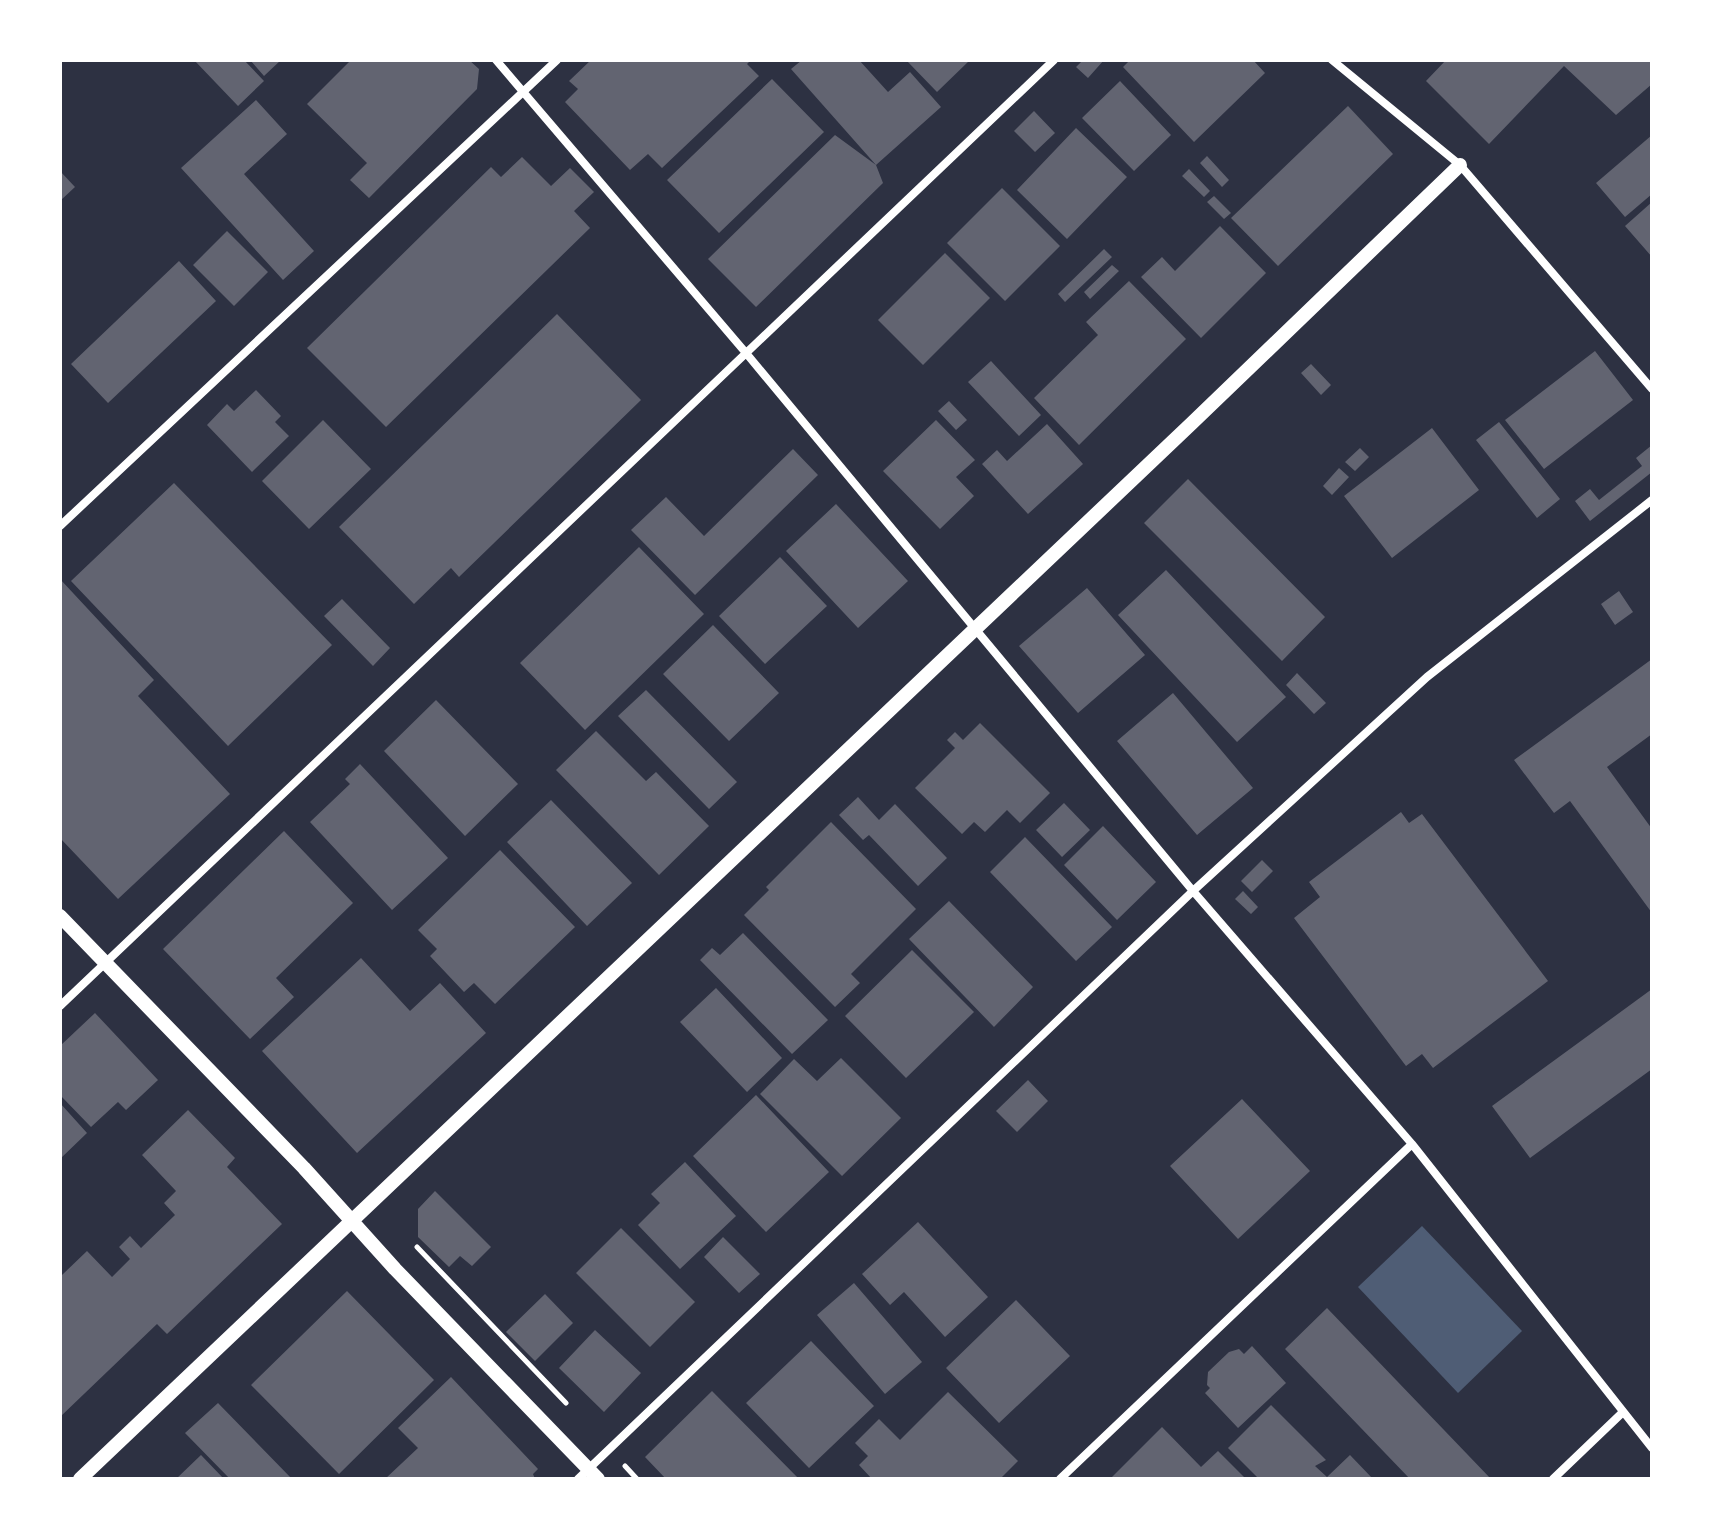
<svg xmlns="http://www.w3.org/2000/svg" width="1712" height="1539" font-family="'Fira Sans',sans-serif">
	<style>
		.water { fill: #4f5d75 }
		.building { fill: #626471 }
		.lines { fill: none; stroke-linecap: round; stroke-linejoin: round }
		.path { stroke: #fff; stroke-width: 5 }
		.minor { stroke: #fff; stroke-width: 8 }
		.tertiary { stroke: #fff; stroke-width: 14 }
	</style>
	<rect width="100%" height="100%" fill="#2d3142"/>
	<path class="water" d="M1422,1226L1522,1331L1458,1393L1358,1287Z"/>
	<path class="building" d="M194,60H244L264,81L238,106Z
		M250,60H281L264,76Z
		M351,60H469L479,69L477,89L369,198L350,180L367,163L307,104Z
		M591,60H751L747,64L759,76L662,168L648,154L630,170L565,102L578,89L569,81Z
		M802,60H859L888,92L910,72L941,107L876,165L883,183L756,307L708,259L835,135L876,165L791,69Z
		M906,60H970L937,92Z
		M1083,60H1104L1088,78L1076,67Z
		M1130,60H1253L1265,73L1194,142L1123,67Z
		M1446,60H1652V84L1616,115L1564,66L1489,144L1426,81Z
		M772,79L824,132L719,233L667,180Z
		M1120,81L1171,135L1134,171L1082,118Z
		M256,100L287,134L244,174L314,251L283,280L181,168Z
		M1348,106L1393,154L1278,266L1231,218Z
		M1034,111L1055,133L1035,152L1014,131Z
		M1076,128L1127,177L1067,239L1017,190Z
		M1652,135V194L1625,217L1596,183Z
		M1207,156L1229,180L1222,187L1200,163Z
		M522,157L551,186L570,168L594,192L574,211L590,228L386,427L307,348L491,167L501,177Z
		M1189,169L1210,191L1204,197L1182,176Z
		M60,171L75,187L60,201Z
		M1002,188L1060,246L1005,301L947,243Z
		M1214,196L1231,213L1224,219L1207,202Z
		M1652,202V257L1625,226Z
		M1220,226L1266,273L1201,338L1141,277L1162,257L1175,271Z
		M227,231L268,272L234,306L193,265Z
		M1104,249L1112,257L1065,302L1058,294Z
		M945,253L990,298L923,365L878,320Z
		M179,261L216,301L108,403L71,364Z
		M1112,265L1119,271L1090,299L1084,292Z
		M1129,281L1186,339L1079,445L1034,398L1098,335L1086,322Z
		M557,314L641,400L459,577L451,568L414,604L339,527Z
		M1595,351L1633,400L1544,469L1505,420Z
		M991,361L1041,415L1019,436L968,382Z
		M1311,364L1331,385L1321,395L1301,373Z
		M256,390L281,416L275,422L289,436L252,472L207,425L227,404L234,411Z
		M949,401L967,420L956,430L938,411Z
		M323,420L371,469L309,529L262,481Z
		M936,420L975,460L956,477L974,496L940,529L883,471Z
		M1499,422L1560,499L1537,518L1476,440Z
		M1047,424L1083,464L1028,514L982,464L997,450L1007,461Z
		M1432,428L1479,490L1392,558L1344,496Z
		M1652,445V472L1590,521L1575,501L1590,489L1599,500L1642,466L1636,458Z
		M1360,448L1369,457L1355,471L1345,462Z
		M793,449L818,475L695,595L631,530L666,497L704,536Z
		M1339,468L1349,477L1332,495L1323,486Z
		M1188,479L1325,617L1282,661L1144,523Z
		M174,483L332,645L228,746L71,581Z
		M836,504L908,581L858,628L786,551Z
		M639,547L704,614L585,730L520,663Z
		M780,557L827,606L765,664L719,616Z
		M1166,570L1286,697L1237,742L1118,615Z
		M60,579L154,680L138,696L230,794L118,899L60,838Z
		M1087,588L1145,655L1078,713L1019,646Z
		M1619,591L1633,612L1615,625L1601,604Z
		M342,599L390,648L373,666L324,616Z
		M713,625L779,693L729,741L663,674Z
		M1652,659V734L1607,767L1652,829V913L1570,801L1554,813L1514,760Z
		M1297,673L1326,703L1314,714L1286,685Z
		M646,690L737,782L709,809L618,716Z
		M1173,693L1253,788L1197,835L1117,741Z
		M436,700L518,784L465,836L384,751Z
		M980,723L1050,793L1020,823L1007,810L985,832L974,822L962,834L915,788L955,748L947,740L955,732L963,740Z
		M596,731L646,781L656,772L709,826L659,875L556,770Z
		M360,764L448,858L392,910L310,822L350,784L345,779Z
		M858,797L879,820L895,804L947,858L918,886L869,835L863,840L839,815Z
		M551,800L632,883L587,926L507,842Z
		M1064,803L1090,830L1062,857L1036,830Z
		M1401,812L1409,823L1422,814L1548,981L1433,1068L1422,1054L1406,1066L1294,918L1320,897L1309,882Z
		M831,822L916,909L851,974L860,983L835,1007L744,915L769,890L766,887Z
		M1103,826L1156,882L1117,920L1064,865Z
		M284,831L353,903L276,978L294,997L250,1039L163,949Z
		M1025,837L1112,927L1076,961L990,872Z
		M500,850L575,927L495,1004L474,983L464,992L430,956L437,949L418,930Z
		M1262,860L1273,871L1252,892L1241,881Z
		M1243,891L1258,907L1251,914L1235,899Z
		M949,901L1033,987L994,1027L909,939Z
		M743,933L828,1020L792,1054L700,960L712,948L720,955Z
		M912,950L974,1012L906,1078L845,1016Z
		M361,958L410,1011L440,983L486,1033L357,1153L262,1051Z
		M716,988L782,1058L747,1092L680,1022Z
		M1652,989V1069L1530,1158L1492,1106Z
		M95,1013L158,1080L126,1110L118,1102L91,1127L60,1095V1046Z
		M841,1058L901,1118L842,1176L760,1094L794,1059L817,1081Z
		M1028,1080L1048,1101L1017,1132L996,1111Z
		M756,1095L829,1172L766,1232L693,1156Z
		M1242,1099L1310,1171L1238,1239L1170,1166Z
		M60,1103L87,1133L60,1159Z
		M188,1110L235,1158L227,1167L282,1224L167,1334L157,1324L60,1417V1273L62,1275L87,1251L112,1277L130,1259L119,1247L130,1236L141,1248L175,1215L164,1203L176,1191L142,1155Z
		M685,1162L736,1216L680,1269L638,1225L660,1203L651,1194Z
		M435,1191L491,1247L472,1266L460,1256L449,1267L418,1237V1209Z
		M918,1222L988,1297L945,1337L904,1292L890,1305L862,1274Z
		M621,1228L695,1302L650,1347L576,1273Z
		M723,1237L760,1274L739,1293L704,1257Z
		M854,1283L922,1362L885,1394L817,1315Z
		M347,1291L434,1380L339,1474L251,1385Z
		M545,1294L573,1323L535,1361L506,1332Z
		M1016,1300L1070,1356L999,1423L946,1368Z
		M1327,1308L1491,1479H1410L1285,1349Z
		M595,1330L641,1373L604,1412L559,1368Z
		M811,1341L874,1406L809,1468L746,1403Z
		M1252,1346L1286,1383L1238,1428L1205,1393L1210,1388L1207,1385L1208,1372L1229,1352L1239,1349L1244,1354Z
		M451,1377L538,1469L533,1474L535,1479H385L418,1448L398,1428Z
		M712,1391L799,1479H666L645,1457Z
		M948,1392L1018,1461L1000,1479H872L859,1465L868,1456L855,1443L879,1419L900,1440Z
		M218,1403L292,1479H230L185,1433Z
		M1271,1405L1326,1460L1315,1466L1327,1477L1350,1455L1373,1479H1259L1228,1448Z
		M1162,1427L1201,1467L1218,1451L1246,1479H1110Z
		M201,1455L224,1479H176Z"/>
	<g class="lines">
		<path class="path" d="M417,1247L566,1403
			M625,1466L637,1479"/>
		<path class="minor" d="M496,60L746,353L1193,891L1412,1144L1652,1448
			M1332,60L1460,165L1652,389
			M60,526L557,60
			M60,1006L1054,60
			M578,1479L1193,891L1427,677L1652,500
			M1060,1479L1412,1144
			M1553,1479L1623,1412"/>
		<path class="tertiary" d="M60,916L304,1168L395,1269L598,1479
			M80,1479L1192,423L1460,165"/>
	</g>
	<rect width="1712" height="1539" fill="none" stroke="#ffffff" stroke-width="124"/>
</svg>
